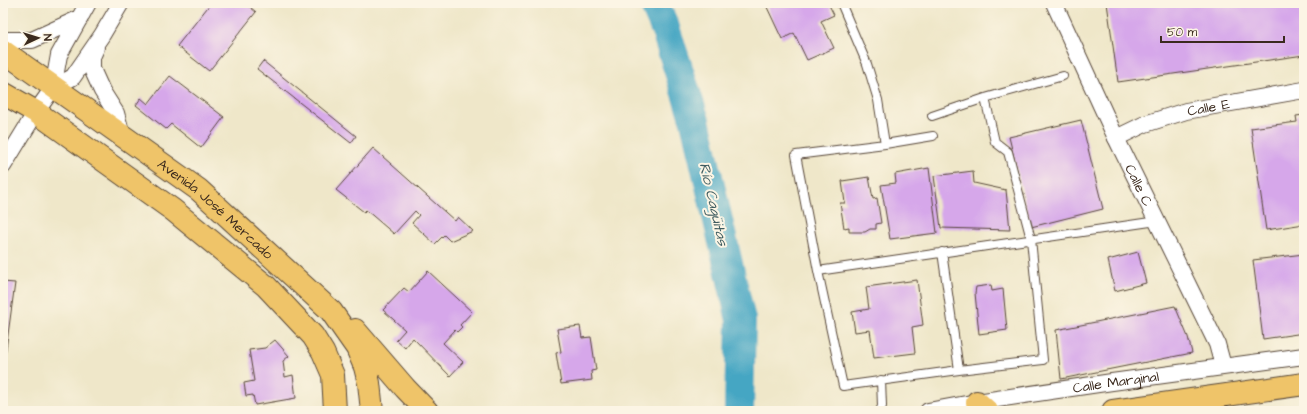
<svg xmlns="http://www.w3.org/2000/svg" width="1307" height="414" font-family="'Architects Daughter',sans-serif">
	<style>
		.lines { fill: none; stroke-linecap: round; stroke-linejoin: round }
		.river { stroke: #44a6c3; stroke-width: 30 }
		.building { fill: #d6a7ea }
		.lane-casing { stroke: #564638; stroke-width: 10 }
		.street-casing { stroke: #564638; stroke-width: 18 }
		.primary-casing { stroke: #564638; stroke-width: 24 }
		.lane { stroke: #fff; stroke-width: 8 }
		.street { stroke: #fff; stroke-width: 16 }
		.primary { stroke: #efc469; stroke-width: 22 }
		.labels { text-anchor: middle; stroke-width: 4; stroke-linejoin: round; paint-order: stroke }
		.street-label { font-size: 14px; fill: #3b2a1e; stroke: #fcf5e5 }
		.water-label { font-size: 15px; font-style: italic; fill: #3f5c60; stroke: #fcf5e5 }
	</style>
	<rect width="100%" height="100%" fill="#fcf5e5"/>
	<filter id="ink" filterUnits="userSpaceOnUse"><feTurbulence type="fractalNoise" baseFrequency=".025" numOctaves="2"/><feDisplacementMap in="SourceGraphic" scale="8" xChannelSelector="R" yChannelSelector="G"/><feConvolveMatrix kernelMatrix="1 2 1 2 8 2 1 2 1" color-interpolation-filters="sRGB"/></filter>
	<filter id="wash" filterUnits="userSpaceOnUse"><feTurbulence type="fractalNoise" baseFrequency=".012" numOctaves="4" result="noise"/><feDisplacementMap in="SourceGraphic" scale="16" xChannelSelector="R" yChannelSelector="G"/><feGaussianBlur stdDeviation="0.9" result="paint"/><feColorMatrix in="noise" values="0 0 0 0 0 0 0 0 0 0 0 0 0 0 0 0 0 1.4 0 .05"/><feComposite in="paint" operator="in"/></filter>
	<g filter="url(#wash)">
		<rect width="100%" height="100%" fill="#efe7c9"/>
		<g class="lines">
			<path class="river" d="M654,3L665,28L695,121L741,320L739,411"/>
		</g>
		<g id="blocks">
			<path class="building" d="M211,3H245L256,12L209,71L177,46Z
				M765,3H828L834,15L821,21L834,48L807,60L794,33L782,39Z
				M1107,3H1301L1304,27V55L1118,82Z
				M263,61L356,136L351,143L257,69Z
				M170,76L224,117L201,148L171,124L166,129L136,105L141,98L148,104Z
				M1304,115V224L1266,230L1251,128L1297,122L1296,116Z
				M1081,120L1103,209L1031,227L1009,137Z
				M373,148L455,221L458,217L473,231L450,241L444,235L435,244L412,223L419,215L415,211L394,234L366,210L364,212L336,190Z
				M929,168L937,233L890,239L881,185L896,183L895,174Z
				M973,171L974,183L1006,190L1010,230L941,228L934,176Z
				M869,177L873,199L877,198L881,223L876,224V229H870L865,232H849V227L844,228L840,203H845L842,181Z
				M1138,252L1146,283L1115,291L1108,260Z
				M1304,254V333L1263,339L1253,260Z
				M428,271L472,312L460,325L462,327L457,332L455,330L443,343L463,362L450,376L413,338L405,348L396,340L405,330L383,310L404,288L409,292Z
				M917,280L923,325L912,327L915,353L874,358L870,330L855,332L852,312L869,309L866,287Z
				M3,282L15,283L4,364H3Z
				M991,285L992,291L1003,289L1007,330L979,334L975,293L976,287Z
				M1175,306L1188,337L1192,353L1061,379L1056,330Z
				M580,326L582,338L591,337L596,370L591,371L592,380L561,384L556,353L561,352L557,329Z
				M275,340L289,356L283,361L285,377L293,375L296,398L255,405L253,395L246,396L244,383L254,381L249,350L265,348Z"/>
		</g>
	</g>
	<g filter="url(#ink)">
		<use href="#blocks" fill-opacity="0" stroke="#564638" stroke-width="1"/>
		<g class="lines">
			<defs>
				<path id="lane" d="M841,3L867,64L878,100L885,144L796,155L818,271L843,386L959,370
					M985,98L1063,76
					M932,116L985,98L995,142L1008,152L1031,239L1043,360L959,370L942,252
					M885,144L933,136
					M818,271L1157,221
					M880,411L882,406L881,380"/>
				<g id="street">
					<path id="s1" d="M1054,3L1116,138L1217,344L1223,366"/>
					<path d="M3,40H32L80,18"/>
					<path d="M96,48L92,57V69L102,91L116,113L122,135"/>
					<path d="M53,88L73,77L102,35L121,3"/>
					<path id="s2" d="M1116,138L1145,124L1186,111L1304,90"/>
					<path d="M3,166L36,112L53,88L59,55L88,3"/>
					<path id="s3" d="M928,411L977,402L1112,382L1304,356"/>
				</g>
				<g id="primary">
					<path id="s4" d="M3,51L199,190L331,311L357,348L365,367L369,383L372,411"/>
					<path d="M3,93L36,112L173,210L266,286L313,336L323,352L333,375L335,411"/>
					<path d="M355,330L405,388L427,411"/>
					<path d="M977,402L987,411"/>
					<path d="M1113,411L1304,384"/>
				</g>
			</defs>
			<use href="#lane" class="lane-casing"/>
			<use href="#street" class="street-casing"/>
			<use href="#primary" class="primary-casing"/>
			<use href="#lane" class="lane"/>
			<use href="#street" class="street"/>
			<use href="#primary" class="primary"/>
		</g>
	</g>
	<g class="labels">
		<g class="street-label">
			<text dy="5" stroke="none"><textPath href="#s2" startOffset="98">Calle E</textPath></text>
			<text dy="5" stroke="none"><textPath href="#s1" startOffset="201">Calle C</textPath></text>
			<text dy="5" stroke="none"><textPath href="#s4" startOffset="265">Avenida José Mercado</textPath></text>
			<text dy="5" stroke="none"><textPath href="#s3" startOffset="190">Calle Marginal</textPath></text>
		</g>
		<g class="water-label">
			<text transform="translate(714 204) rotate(77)" y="5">Río Cagüitas</text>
		</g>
	</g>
	<rect width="1307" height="414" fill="none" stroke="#fcf5e5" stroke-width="16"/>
	<g transform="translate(38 38) rotate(86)" stroke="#fcf5e5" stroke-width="3" paint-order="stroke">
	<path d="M0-3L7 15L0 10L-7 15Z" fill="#3b2a1e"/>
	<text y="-6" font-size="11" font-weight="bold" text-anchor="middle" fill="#3b2a1e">N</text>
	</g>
	<path d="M1161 36v6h123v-6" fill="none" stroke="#3b2a1e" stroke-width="2"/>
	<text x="1167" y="36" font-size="12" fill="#3b2a1e" stroke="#fcf5e5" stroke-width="3" paint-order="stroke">50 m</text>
</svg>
